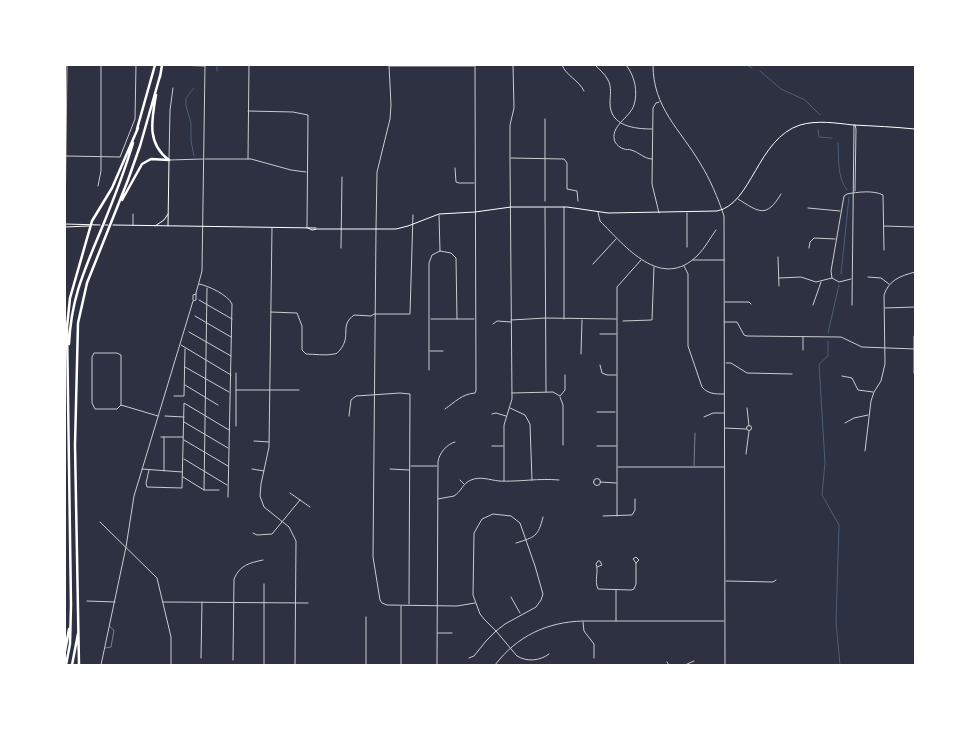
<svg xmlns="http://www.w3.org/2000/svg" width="980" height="730" font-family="'PT Sans Narrow',sans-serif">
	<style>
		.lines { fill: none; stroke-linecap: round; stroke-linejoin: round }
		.stream { stroke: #4f5d75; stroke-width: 1 }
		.service { stroke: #caccd0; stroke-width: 0.5 }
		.minor { stroke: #caccd0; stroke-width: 1 }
		.tertiary { stroke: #caccd0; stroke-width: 1 }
		.secondary { stroke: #fff; stroke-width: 1 }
		.motorway { stroke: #fff; stroke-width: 2.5 }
	</style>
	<rect width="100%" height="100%" fill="#2d3142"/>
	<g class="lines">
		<path class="stream" d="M747,65L752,68
			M217,71V65
			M760,71L781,89L805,100L820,115
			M818,129L819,137L832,138
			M838,143C839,158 837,178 847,190
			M194,156L191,141V123L186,106V98L194,88
			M841,274L849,197
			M828,333L839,285
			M828,341V356L819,364L825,463L822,495L839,525L836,622L840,665"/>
		<path class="service" d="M694,466L695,433
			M105,648L111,647L114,630L110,627"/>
		<path class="minor" d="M176,65L205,66
			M562,65C566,76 579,80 584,91
			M595,65C599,69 605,74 608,80C612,87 610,96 610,103C610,126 634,129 652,129
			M626,65C635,76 638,92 634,105C630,118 609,126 615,142C617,145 620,148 624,149C626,150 629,149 631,150C639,152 644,159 652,159
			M389,66H474
			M248,111L293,112L308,115L307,228
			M545,119V201
			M855,125L856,129L855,191
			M66,156L120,157L135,119L136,65
			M511,158L564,159L567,163V189L577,191L578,201
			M169,159L170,110L173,88
			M205,159H251L291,170L306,172
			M248,159L249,65
			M455,168L456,182L459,183H474
			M98,186L101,171V65
			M738,199C759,212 766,219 781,194
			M564,207V319
			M545,208L546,392
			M808,208L840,211
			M598,212L600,221C625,246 661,292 698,255C705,248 710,238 716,230
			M659,213L652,184L653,108L656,103L659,102
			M687,213V247
			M133,214V225
			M439,215L440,251
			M884,226L915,227
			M65,227L67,65
			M272,228L269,447L261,484L260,496L264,507L289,527L296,541L295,665
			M376,229L373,557L380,600L382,603L387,605L457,606L475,603
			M341,248L342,177
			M809,248L810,242L814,238L835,239
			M440,251L451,253L456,258L457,319
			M778,257L779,286
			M693,260H724
			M593,264L616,239
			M684,266L688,274V346L702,387C708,394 715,394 724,394
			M868,277L881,278L889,284
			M779,278L801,277L816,282L832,278L839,282L851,279
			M832,278L831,271L844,196L847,194C857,192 874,190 883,195L884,250
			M199,284C209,286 228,295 232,304L228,497
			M199,300L232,319
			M725,302H749L751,304
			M813,305L821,282
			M852,305L854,125
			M885,308L915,307
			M271,312L297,313L302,326V350L306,354C314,354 325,356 334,354C337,354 338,352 340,350C352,335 339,326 354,315L371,316L374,314H410L413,215
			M195,316L231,337
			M431,319H474
			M511,320L546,318L616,319
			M623,321L652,320L654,267
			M724,322H737L744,335L747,336L841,337L862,347L915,349
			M493,324L497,321L511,322
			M189,332L231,356
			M600,334H616
			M914,336V373
			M181,345L231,375
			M803,350V337
			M430,351H443
			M581,354L582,320
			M726,363H731L747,373L792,374
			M600,365L602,373L607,375H616
			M185,367L229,392
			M429,370V263L432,255L440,251
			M842,376L852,378L858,390L873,392
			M185,385L218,405
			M236,390H299
			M512,393L553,392L560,396L565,390V375
			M174,396H184L185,349
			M560,397L563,405V445
			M121,405V355L117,353H94L92,357V403L95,409H117L121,405L158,416
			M510,408L525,415L530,424L532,480
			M747,408L749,426
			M445,409C455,402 462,394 475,393L476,391L475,65
			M597,412H615
			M492,414L496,413L506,416
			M165,416L184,417
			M349,416L351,400L356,396L400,393L410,394L409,604
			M704,417L713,413H724
			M184,422L228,448
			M845,423L854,418L868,415
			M746.5 428a2.5 2.5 0 1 1 5 0a2.5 2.5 0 1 1-5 0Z
			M236,426V373
			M725,428L746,429
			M161,437H183
			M184,440L228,466
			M254,441L269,442
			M492,446H503
			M597,446H616
			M865,451L871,401L874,392L881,381L885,364L884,295C889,280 900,276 915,272
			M746,454L749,431
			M184,459L227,485
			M411,466H437
			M618,467H724
			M142,469L182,472
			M252,469L264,471
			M390,469L409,470
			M149,470L146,483L147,487L182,488L184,403L229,430
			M164,471V437
			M183,477L204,490H219
			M593.5 482a3.5 3.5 0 1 1 7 0a3.5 3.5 0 1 1-7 0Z
			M460,480L464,484
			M504,481V425L512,399L510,158V125L514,108L513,65
			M600,482L616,483
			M204,490L207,288
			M290,493L310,507
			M438,499L454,496C461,492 463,483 471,480C480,476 490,480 499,481C519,482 539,478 559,480
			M603,516L632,515L635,510V499
			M617,516V287L641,260
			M100,522L157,578L171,637V665
			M253,533L257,535L272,534L300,500
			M516,543C535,537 538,537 543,517
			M597,567L602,565L600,561H598L596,564C599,571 594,581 598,589L631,590L634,589L636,584V563L639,560L636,557L633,559L636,563
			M726,581L773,582L776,580
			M616,590V621
			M511,597L520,613
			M87,601L115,602
			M163,602L308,603
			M401,606V665
			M366,617V665
			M583,622L584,631L594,644V658
			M438,633H452
			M201,658L202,602
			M469,658L474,656L486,641L496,631L505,624L536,607L541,600L543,594L535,566L520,523L511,516L493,514L482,519L474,533L473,595L480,614L484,619L496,631L517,656C527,662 540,661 549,654
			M233,660L234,579C240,565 249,563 263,560
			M667,662L669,665
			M264,665V584
			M437,665L438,462C439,453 447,444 455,442
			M495,665C517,636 547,622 583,621H724
			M685,665L694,661"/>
		<path class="tertiary" d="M653,65C653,108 680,129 700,163C710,179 718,198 724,216L725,665
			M170,160L203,159
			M376,229L377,172L390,119L391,105L389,65
			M193,300V295L196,294
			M101,665L126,547L134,496L193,301L196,300V293L202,271L205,65"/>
		<path class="secondary" d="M65,224L100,225
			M105,225H108
			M113,225L316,228
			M155,226L164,220L168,214
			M168,226L169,160
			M65,227L89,226
			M308,228L312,230L317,229H396L408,226L439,214L475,212L511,207H567L608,213L717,211C752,204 757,139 800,125C817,120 836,123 853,125C874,126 895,127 915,129"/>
		<path class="motorway" d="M160,77L162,65
			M156,95C152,119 146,143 169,160
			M137,129L155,65
			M122,200L142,164L151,159L169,160
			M69,344C71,299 84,271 101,230C113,201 124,173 133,143
			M65,651L69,629
			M66,665L70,644L71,605L67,327L70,298L92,221L112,188L138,128
			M72,665L78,634
			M79,665L75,445L78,323L87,283L128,180L140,146L160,76"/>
	</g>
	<rect width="980" height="730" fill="none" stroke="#ffffff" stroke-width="132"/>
</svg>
